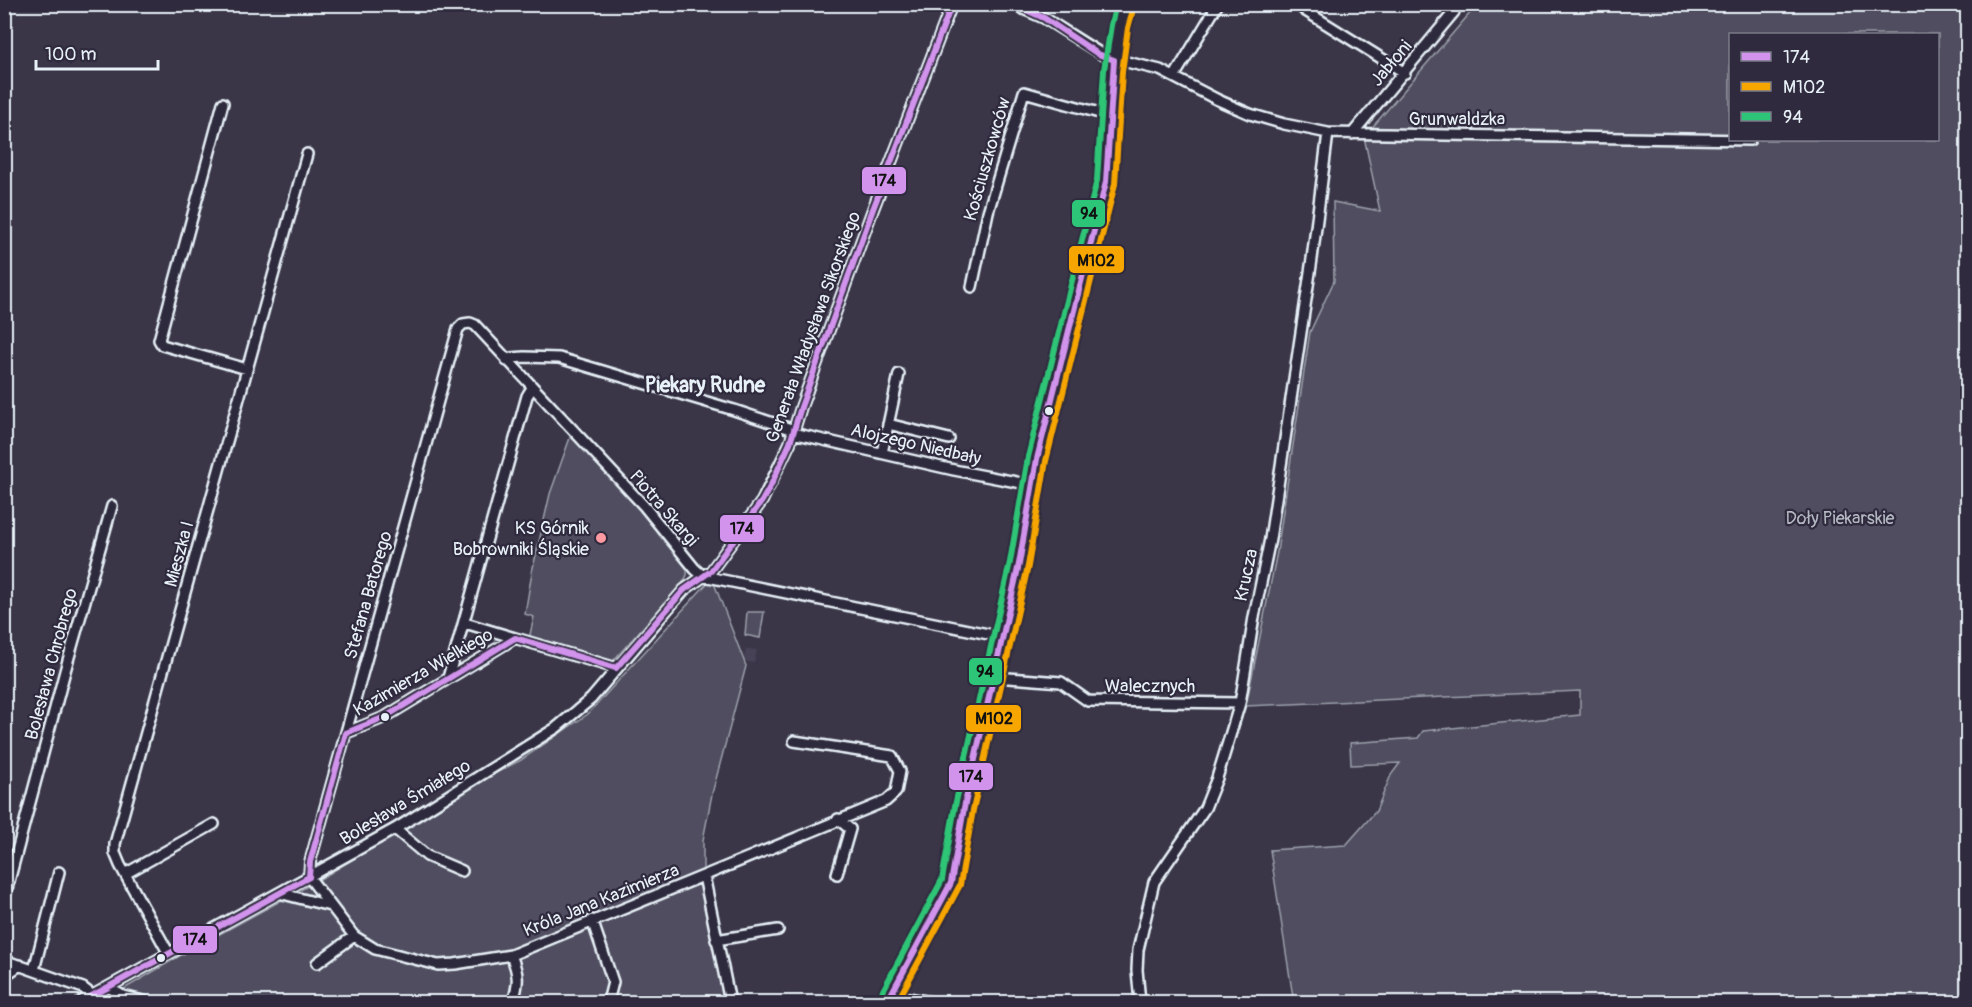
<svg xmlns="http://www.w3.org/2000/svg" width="1972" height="1007" font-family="Pangolin,sans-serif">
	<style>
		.built { fill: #464354 }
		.green { fill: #504e5f; stroke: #9ca0ac; stroke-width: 1.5; fill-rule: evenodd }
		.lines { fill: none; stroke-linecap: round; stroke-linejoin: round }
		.minor-casing { stroke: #e8f1f8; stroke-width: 14 }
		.tertiary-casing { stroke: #e8f1f8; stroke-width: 16 }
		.minor { stroke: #2f2a3d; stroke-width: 9 }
		.tertiary { stroke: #2f2a3d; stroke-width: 12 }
		.bus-1-casing { stroke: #2f2a3d; stroke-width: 10 }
		.bus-2-casing { stroke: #2f2a3d; stroke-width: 10 }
		.bus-3-casing { stroke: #2f2a3d; stroke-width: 10 }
		.bus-1 { stroke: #d193ec; stroke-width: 6 }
		.bus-2 { stroke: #f7a600; stroke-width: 6 }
		.bus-3 { stroke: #2dc577; stroke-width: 6 }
		.bus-dot { fill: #e8f1f8; stroke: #2f2a3d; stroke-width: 2 }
		.poi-dot { fill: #ff9aa2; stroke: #2f2a3d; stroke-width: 2 }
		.labels { text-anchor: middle; stroke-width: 4.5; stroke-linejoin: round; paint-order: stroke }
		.street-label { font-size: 18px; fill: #e8f1f8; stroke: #2f2a3d }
		.park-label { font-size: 18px; fill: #b3b8c2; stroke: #2f2a3d }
		.poi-label { font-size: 18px; fill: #e8f1f8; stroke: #2f2a3d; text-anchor: end }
		.quarter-label { font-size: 21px; font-weight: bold; fill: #e8f1f8; stroke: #2f2a3d }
		.line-badge { stroke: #2f2a3d; stroke-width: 2 }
		.pale-badge-label { font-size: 16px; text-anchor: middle; font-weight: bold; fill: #111 }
	</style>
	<rect width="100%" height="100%" fill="#3a3648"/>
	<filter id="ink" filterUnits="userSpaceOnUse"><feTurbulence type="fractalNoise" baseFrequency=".0167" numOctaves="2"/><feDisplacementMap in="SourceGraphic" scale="12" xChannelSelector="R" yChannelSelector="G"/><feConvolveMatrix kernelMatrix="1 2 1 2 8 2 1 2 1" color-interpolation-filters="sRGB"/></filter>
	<g filter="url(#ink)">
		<path class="built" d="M746,649L757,650L754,663L743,661Z"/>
		<path class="green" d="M1477,5H1967V1002H1297L1293,997L1270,850L1346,845L1376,811L1391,775L1400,763L1351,765L1350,743L1418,738L1423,731L1580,715V691L1246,706L1277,552L1310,332L1334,281L1333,202L1380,211L1364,137ZM1730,34H1938V140H1730Z
			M571,435L639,509L687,568V575L684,581L612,662L529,639L534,617L525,614L532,572L550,494Z
			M712,578L746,666L712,794L703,840V876L726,1002H102L183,954L315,882L433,811L478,782L521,760L588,714Z
			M747,612H764L760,638L745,635Z"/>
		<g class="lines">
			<defs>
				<path id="minor" d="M1012,4L1044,18L1106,57L1160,70L1218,100L1250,114L1284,124L1328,133L1750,140
					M1301,4L1304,10L1405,73
					M1174,77L1218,4
					M223,103L159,340L162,345L247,369
					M1352,134L1454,12L1445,4
					M972,287L988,212L1024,92L1110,116
					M507,361L511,358L524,357L559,358L734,410L794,430
					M888,424L949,439
					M793,433L954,470L1032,485
					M882,453L899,374
					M465,623L515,638
					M995,677L1061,682L1088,701L1240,703
					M448,678L527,396L532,388
					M346,733L385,717L515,638L616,668
					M395,829L427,856L462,871
					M125,874L214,824
					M837,874L850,829L838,819
					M704,876L730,1002
					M309,877L310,862L458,329L463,324L470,323L475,325L644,506L695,569L703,576L1003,637
					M309,877L354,936L375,949L438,965L455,964L511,955L886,801L896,792L900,771L892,756L794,741
					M279,893L330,906
					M4,900L65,671L112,506
					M592,920L613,982L608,1002
					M716,940L778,930
					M169,954L120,865L115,853V844L307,154
					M511,955C519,975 519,982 513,1002
					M4,960L83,988L92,995
					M317,963L354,936
					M34,970L59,872
					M4,976L20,965
					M108,987L123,996L147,1002
					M891,995L931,1002
					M81,1002L395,829L556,728L591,699L684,590L711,571L762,501L790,443L801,407L873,209L952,4
					M1140,1002L1137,970L1138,950L1154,882L1205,808L1217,778L1240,703L1254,617L1270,539L1312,259L1328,133"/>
				<path id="tertiary" d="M887,1002L951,883L964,808L1019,564L1037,459L1106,182C1113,123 1108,63 1125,4"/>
			</defs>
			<use href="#minor" class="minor-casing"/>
			<use href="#tertiary" class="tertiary-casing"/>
			<use href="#minor" class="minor"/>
			<use href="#tertiary" class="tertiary"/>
			<defs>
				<path id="bus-1" d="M1013,4L1044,18L1098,54L1114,60
					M616,668L684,590L711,571L762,501L771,485L790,443L801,407L873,209L952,4
					M346,733L385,717L515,638L616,668
					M309,877L310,862L346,733
					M81,1002L309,877
					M887,1002L951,883L964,808L1019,564L1037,459L1106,182L1114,60"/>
				<path id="bus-2" d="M897,1002L960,885L973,810L1028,566L1046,461L1115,184L1122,72L1128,28L1134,6"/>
				<path id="bus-3" d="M879,998L942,880L955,806L1010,562L1028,457L1097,180L1104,70L1111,25L1116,4"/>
			</defs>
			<use href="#bus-1" class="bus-1-casing"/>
			<use href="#bus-2" class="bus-2-casing"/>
			<use href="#bus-3" class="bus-3-casing"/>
			<use href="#bus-1" class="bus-1"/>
			<use href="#bus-2" class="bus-2"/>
			<use href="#bus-3" class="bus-3"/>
		</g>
	</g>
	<g class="bus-dot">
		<circle cx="1049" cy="411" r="5"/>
		<circle cx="385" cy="717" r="5"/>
		<circle cx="161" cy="958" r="5"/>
	</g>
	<circle class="poi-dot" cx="601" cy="538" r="6"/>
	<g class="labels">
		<g class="street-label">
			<text transform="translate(1391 63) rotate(-50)" y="6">Jabłoni</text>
			<text x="1457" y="125">Grunwaldzka</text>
			<text transform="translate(987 159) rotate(-74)" y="6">Kościuszkowców</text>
			<text transform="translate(813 327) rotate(-70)" y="6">Generała Władysława Sikorskiego</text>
			<text transform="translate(916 444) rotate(13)" y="6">Alojzego Niedbały</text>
			<text transform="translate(664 508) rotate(49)" y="6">Piotra Skargi</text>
			<text transform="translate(179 554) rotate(-75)" y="6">Mieszka I</text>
			<text transform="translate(1246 575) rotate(-78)" y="6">Krucza</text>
			<text transform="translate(368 595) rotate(-74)" y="6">Stefana Batorego</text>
			<text transform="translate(51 664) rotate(-75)" y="6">Bolesława Chrobrego</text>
			<text transform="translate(423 672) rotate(-30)" y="6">Kazimierza Wielkiego</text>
			<text x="1150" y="692">Walecznych</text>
			<text transform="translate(405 802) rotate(-31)" y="6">Bolesława Śmiałego</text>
			<text transform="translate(601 900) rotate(-22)" y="6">Króla Jana Kazimierza</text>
		</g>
		<g class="park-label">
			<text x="1840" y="524">Doły Piekarskie</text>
		</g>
		<g class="poi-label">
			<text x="589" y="534">KS Górnik<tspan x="589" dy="21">Bobrowniki Śląskie</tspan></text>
		</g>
		<g class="quarter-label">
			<text x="705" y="392">Piekary Rudne</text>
		</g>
	</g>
	<g class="line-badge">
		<rect x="861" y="166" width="46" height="29" rx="6" fill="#d193ec"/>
		<rect x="1071" y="199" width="35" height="29" rx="6" fill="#2dc577"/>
		<rect x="1068" y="245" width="57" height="29" rx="6" fill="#f7a600"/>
		<rect x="719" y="514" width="46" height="29" rx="6" fill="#d193ec"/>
		<rect x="968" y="657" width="35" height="29" rx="6" fill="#2dc577"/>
		<rect x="965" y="704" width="57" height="29" rx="6" fill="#f7a600"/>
		<rect x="948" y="762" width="46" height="29" rx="6" fill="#d193ec"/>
		<rect x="172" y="925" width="46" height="29" rx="6" fill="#d193ec"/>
	</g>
	<g class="pale-badge-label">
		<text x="884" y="186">174</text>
		<text x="1089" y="219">94</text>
		<text x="1096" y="266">M102</text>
		<text x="742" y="534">174</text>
		<text x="985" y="677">94</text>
		<text x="994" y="724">M102</text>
		<text x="971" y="782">174</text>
		<text x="195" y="945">174</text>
	</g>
	<rect width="1972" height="1007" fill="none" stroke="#2f2a3d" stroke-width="24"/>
	<rect x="12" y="12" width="1948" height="983" fill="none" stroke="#e8f1f8" stroke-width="2" filter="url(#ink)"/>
	<rect x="1729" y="33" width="210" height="108" fill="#2f2a3d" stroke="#797a88" stroke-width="1.5"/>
	<rect x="1741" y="52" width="30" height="9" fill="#d193ec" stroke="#797a88" stroke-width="1.5"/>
	<text x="1783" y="63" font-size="18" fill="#e8f1f8">174</text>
	<rect x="1741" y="82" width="30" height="9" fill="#f7a600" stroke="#797a88" stroke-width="1.5"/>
	<text x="1783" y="93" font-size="18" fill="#e8f1f8">M102</text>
	<rect x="1741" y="112" width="30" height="9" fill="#2dc577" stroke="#797a88" stroke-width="1.5"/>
	<text x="1783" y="123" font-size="18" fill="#e8f1f8">94</text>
	<path d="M36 60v9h122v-9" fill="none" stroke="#e8f1f8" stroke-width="3"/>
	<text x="45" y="60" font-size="18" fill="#e8f1f8" stroke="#2f2a3d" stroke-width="4.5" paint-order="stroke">100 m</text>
</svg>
